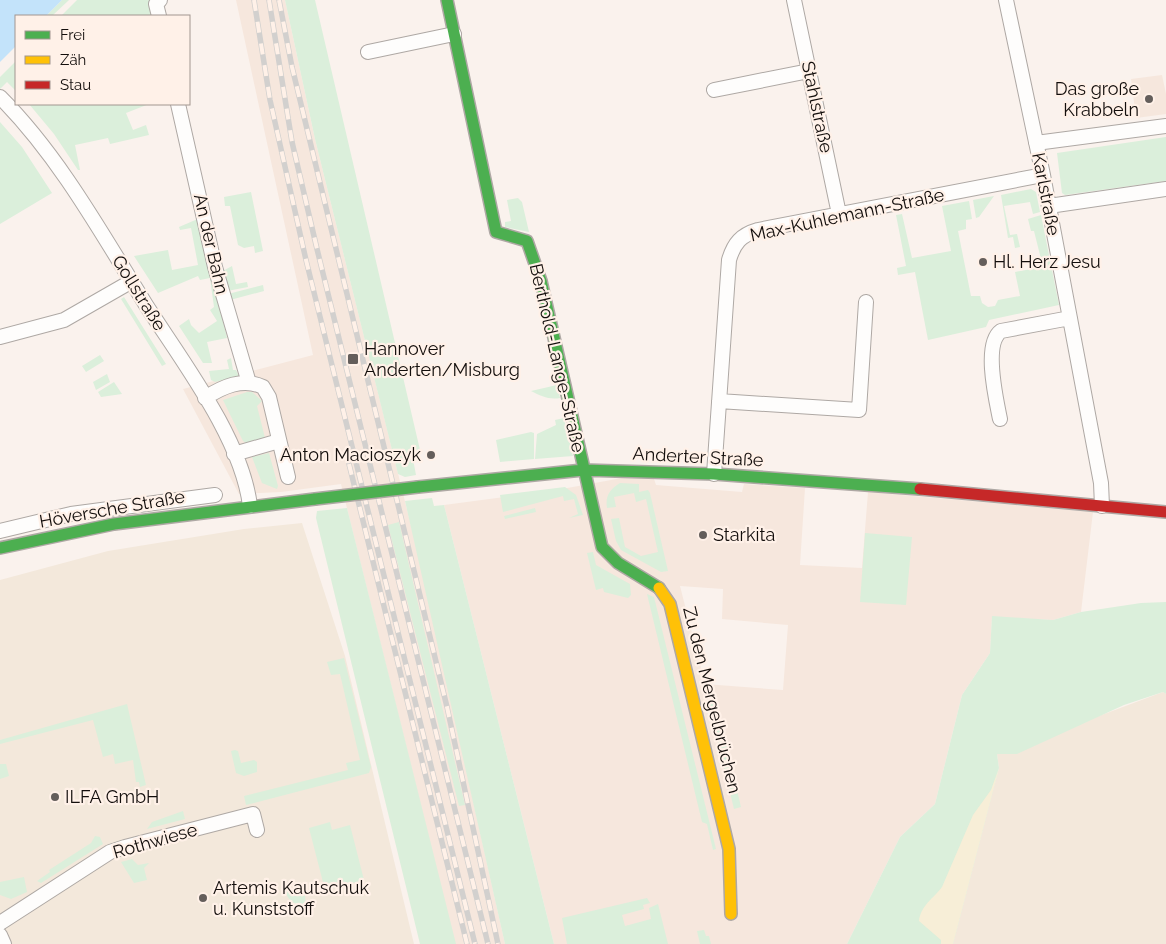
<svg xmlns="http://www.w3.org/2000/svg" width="1166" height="944" font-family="Raleway,sans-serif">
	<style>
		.built { fill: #f6e7dd; fill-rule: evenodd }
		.industrial { fill: #f3e8db }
		.green { fill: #dbefdb }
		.sand { fill: #f7eed7 }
		.water { fill: #c3e3fa }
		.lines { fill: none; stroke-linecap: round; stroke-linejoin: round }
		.street-casing { stroke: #aea8a4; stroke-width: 16 }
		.fast-casing { stroke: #aea8a4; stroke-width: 14 }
		.slow-casing { stroke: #aea8a4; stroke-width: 14 }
		.jam-casing { stroke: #aea8a4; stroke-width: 14 }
		.street { stroke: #fefdfc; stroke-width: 14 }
		.fast { stroke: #4caf50; stroke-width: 11 }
		.slow { stroke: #ffc107; stroke-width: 11 }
		.jam { stroke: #c62828; stroke-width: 11 }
		.rail-casing { stroke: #d2d0ce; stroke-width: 5.5 }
		.rail { stroke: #fff1e8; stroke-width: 4; stroke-dasharray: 11; stroke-linecap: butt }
		.fast-bridge-casing { stroke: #aea8a4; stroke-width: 14; stroke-linecap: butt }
		.fast-bridge { stroke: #4caf50; stroke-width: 11 }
		.poi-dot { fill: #645e5b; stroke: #fff1e8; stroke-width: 2 }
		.labels { text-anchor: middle; stroke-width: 4.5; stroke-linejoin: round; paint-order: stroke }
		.poi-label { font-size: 18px; fill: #130e0c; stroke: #fff1e8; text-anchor: start }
		.street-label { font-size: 18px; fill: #130e0c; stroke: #fff1e8 }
	</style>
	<rect width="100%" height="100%" fill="#faf2ed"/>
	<path class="built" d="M236,0H285L315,139L420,562L505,944H455L341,484L281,492L239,494L183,389L313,355Z
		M1162,75L1166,94V114L1136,118L1131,79Z
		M622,478L654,479L656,485L742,492L744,484L805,488L800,565L862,568L868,492L1093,512L1081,612L1053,620L992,617L990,653L962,695L935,804L900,837L847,944H554L444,505L551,491ZM680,586L723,589L722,619L788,625L783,690L705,684Z"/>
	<path class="industrial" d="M302,523L345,656L414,944H0V580L108,551L244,529Z
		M1163,692L1166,694V944H953L999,768L997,754Z"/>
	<path class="green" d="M62,0H69L52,16H46Z
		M77,0H153L156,16H61Z
		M285,0H315L420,450L412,454L416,475L405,477L398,474L315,139Z
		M16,61V91L7,82L0,89V77Z
		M29,104H149L126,113L133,130L146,125L149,135L110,144L108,138L75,145L80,170H78L54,134Z
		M0,122L22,147L52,193L0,224Z
		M1166,137V181L1065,195L1062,193L1057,153Z
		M1031,189L1036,192L1040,212L1033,214L1030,202L1004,206L1010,235L1017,234L1020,247L1015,248L1013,237L1008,238L1001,195Z
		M251,192L263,251L255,253L254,246L244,248L238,245L230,206H225L224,197Z
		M994,196L979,217L976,218L973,200Z
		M518,198L522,202L529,232L505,227V222L511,221L507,200Z
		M969,201L972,219L966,220V229L958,231L971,296H980L982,303L988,307L995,306L998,300L1020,296L1015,272L1043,267L1034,231H1031L1028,219L1041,215L1059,305L989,320L986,327L928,340L915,272L898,275L897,268L906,266L896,215L902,214L912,258L951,251L942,206Z
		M200,218L227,338L207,342L212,363H203L179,326L189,319L191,325L199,333L217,321L210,310L214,307L210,278L200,280L198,276L158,293L134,256L168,250L172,270L198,265L191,228L180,230L179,227Z
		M232,266L236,284L247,282L248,287L227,291L221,272Z
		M263,285L264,291L230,300L228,294Z
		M124,297L166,364L162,366L121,299Z
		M100,355L104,361L86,372L82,366Z
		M231,358L233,370H236L239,376L215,382L211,380L209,371L229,369L227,360Z
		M107,374L110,382L96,390L93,382Z
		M114,382L122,394L101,397L98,392Z
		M557,385L560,398C549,400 541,396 531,391Z
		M247,392H252L262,401L257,406L265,438L246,443L243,441L223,400Z
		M564,418L573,456L535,459L537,434L556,425L555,420Z
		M531,432L534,433V459L500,462L496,440Z
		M269,453L278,486L277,489L262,483L252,457Z
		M620,483L639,484V492L648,490L650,493L668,571L661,572L621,550L616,541L611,519L619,518L625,547L641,556L658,552L646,499L636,502L634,493L614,497L616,507L607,508C605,496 610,489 620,483Z
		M565,487L576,495L583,515L569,518L578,514L574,499L564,501L563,496L503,512L500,495Z
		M432,498L434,506L444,505L554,944H505L405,501Z
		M347,508L456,944H420L316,518L317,511Z
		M535,508L536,512L505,519L504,516Z
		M399,522L465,805L459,806L388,525Z
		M865,533L912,537L906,605L860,602Z
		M593,552L596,565L630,584L631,595L628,598L604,592L603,588L596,590L587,553Z
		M647,594L654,597L716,849L713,850L707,824L702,822Z
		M1166,602V694L1163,692L1124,705L1017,754H997L999,768L953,944H847L900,837L935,804L962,695L990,653L992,616L1053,620L1081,612L1141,603Z
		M344,658L371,767L369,773L246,805L244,796L348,770L346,763L360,760L340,674L331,675L327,662Z
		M707,698L716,701L741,807L734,809Z
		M127,704L146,785L140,787L139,782H136L133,760L115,764L113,754L103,757L93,720L0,744V740Z
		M235,750L238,751L241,763L254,760L257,762V772L244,776L236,773L231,751Z
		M0,764H6L9,776L0,779Z
		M183,811L185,819L147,829L152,822Z
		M330,822L332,830L350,825L364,880L325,890L309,828Z
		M95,836L100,837L103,844L41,883L37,881L50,872L49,870L91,843Z
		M132,859L138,865L149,863L144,868L147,880L134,883L121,862Z
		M24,877L27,892L11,899L0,895V882Z
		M304,886L306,905C296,906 288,901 285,891Z
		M647,898L650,903L643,905L644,909L622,915L625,926L651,919L649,908L658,904L668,944H567L562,918Z
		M704,930L706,936H709L711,944H700L697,931Z"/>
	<path class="sand" d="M999,768L953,944H941V940L919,921C921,905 933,899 942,887L973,815L991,790Z"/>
	<path class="water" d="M0,0H62L46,16H16V46L0,62Z"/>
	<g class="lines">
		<defs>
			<path id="street" d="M794,0L839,214
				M1006,0L1043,175L1101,483L1102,506
				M159,16L156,4L160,0
				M368,52L454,34
				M714,90L809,71
				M0,97C59,156 102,234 146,305C182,361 242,439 250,506
				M178,104L215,267L249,383
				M1036,143L1166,126
				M1049,206L1166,189
				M0,337L64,320L132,281
				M205,398C222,387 243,377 263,387L269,397L288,477
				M719,401L859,410L866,302
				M1000,419C996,399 983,344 1001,331L1070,318
				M234,454L279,441
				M714,474L729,260C734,243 741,235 758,230L1043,175
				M0,531L71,514L215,495
				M0,923L110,852L125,847L253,814L257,830
				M0,935L4,944"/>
			<path id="fast" d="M447,0L496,232L527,241L541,281L602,547L618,563L659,588
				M418,487L583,470L714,474L920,489
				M0,548L114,524L315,499"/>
			<path id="slow" d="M659,588L670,604L729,849L731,914"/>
			<path id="jam" d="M920,489L1166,512"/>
		</defs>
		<use href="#street" class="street-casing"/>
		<use href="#fast" class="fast-casing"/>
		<use href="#slow" class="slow-casing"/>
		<use href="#jam" class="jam-casing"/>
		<use href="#street" class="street"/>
		<use href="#fast" class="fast"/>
		<use href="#slow" class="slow"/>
		<use href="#jam" class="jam"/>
		<defs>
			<path id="rail" d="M254,0L270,100L306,260L475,944
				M269,0L292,142L317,249L488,944
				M279,0L292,67L447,707L498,944
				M349,464L467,944"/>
		</defs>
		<use href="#rail" class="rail-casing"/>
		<use href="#rail" class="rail"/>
		<defs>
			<path id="fast-bridge" d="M315,499L418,487"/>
		</defs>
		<use href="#fast-bridge" class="fast-bridge-casing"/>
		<use href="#fast-bridge" class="fast-bridge"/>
	</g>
	<g class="poi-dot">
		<circle cx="1149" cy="99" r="5"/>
		<circle cx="983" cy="262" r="5"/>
		<rect x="347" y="353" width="12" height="12" rx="2.5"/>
		<circle cx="431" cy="455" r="5"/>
		<circle cx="703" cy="535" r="5"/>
		<circle cx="55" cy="797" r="5"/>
		<circle cx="203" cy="898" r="5"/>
	</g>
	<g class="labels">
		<g class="poi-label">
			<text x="1139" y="95" text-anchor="end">Das große<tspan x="1139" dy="21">Krabbeln</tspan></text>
			<text x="993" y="268">Hl. Herz Jesu</text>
			<text x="364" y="355">Hannover<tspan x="364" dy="21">Anderten/Misburg</tspan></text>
			<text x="421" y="461" text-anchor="end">Anton Macioszyk</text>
			<text x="713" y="541">Starkita</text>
			<text x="65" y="803">ILFA GmbH</text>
			<text x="213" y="894">Artemis Kautschuk<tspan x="213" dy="21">u. Kunststoff</tspan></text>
		</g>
		<g class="street-label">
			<text transform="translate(817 107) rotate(78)" y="6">Stahlstraße</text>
			<text transform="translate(1046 194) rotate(79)" y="6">Karlstraße</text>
			<text transform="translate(847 215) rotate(-12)" y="6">Max-Kuhlemann-Straße</text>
			<text transform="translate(211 244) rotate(77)" y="6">An der Bahn</text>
			<text transform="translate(139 293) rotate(58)" y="6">Gollstraße</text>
			<text transform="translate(557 358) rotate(77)" y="6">Berthold-Lange-Straße</text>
			<text transform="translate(698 457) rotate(3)" y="6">Anderter Straße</text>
			<text transform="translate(112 509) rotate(-10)" y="6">Höversche Straße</text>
			<text transform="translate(712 700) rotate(76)" y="6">Zu den Mergelbrüchen</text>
			<text transform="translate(155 841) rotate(-16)" y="6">Rothwiese</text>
		</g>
	</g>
	<rect x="15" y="15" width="175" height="90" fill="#fff1e8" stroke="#a19690"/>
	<rect x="25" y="31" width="25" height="8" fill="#4caf50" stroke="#a19690"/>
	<text x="60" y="40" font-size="15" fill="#130e0c">Frei</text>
	<rect x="25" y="56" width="25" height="8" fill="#ffc107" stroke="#a19690"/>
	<text x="60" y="65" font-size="15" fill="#130e0c">Zäh</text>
	<rect x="25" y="81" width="25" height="8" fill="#c62828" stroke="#a19690"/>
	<text x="60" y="90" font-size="15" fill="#130e0c">Stau</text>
</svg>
